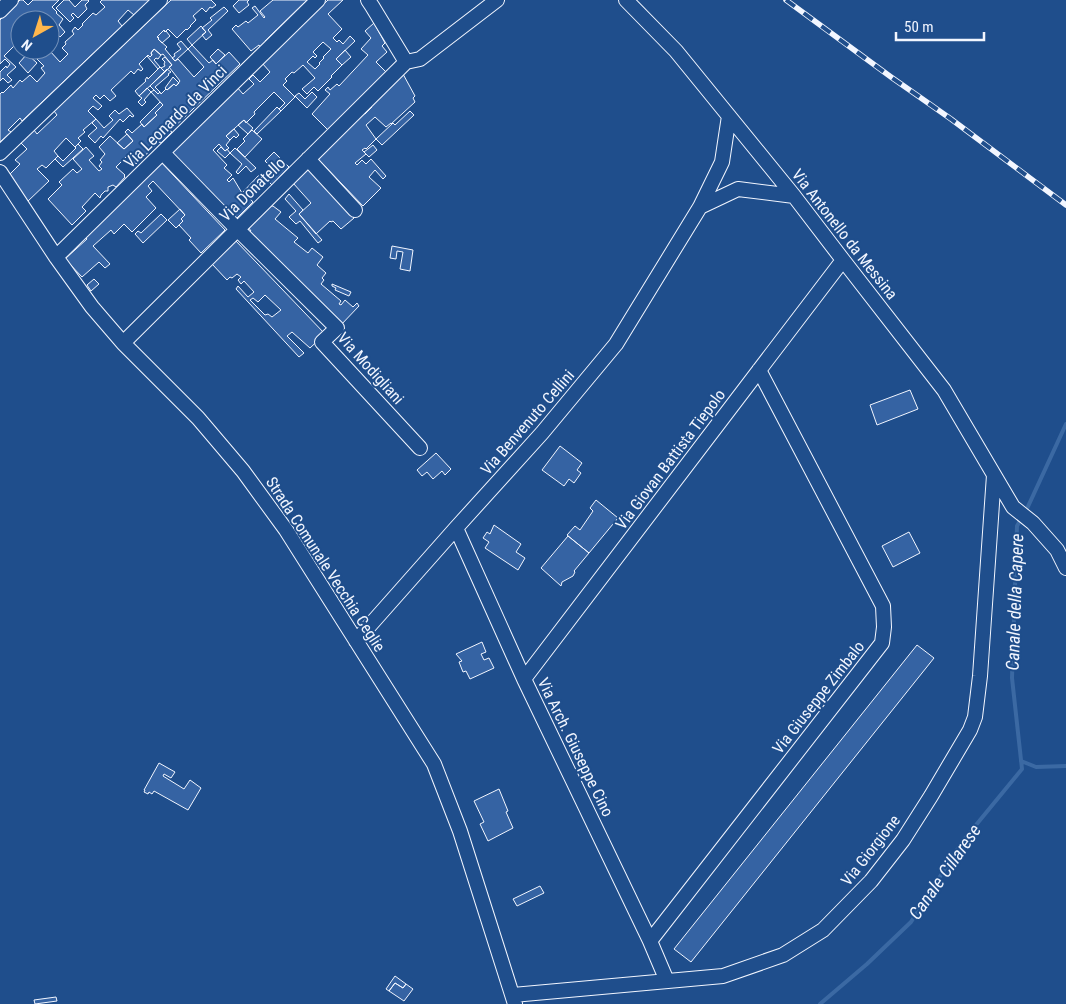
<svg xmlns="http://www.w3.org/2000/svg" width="1066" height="1004" font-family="'Roboto Condensed',sans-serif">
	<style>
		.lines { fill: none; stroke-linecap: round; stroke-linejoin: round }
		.stream { stroke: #3b69a3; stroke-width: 4 }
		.building { fill: #3563a3; stroke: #f2f6ff; fill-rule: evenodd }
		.minor-casing { stroke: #f2f6ff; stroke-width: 16 }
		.minor { stroke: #1f4e8c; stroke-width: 14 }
		.rail-casing { stroke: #f2f6ff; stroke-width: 5.5 }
		.rail { stroke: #1f4e8c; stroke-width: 4; stroke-dasharray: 11; stroke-linecap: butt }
		.labels { text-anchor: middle; stroke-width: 4; stroke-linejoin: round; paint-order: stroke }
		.street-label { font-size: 16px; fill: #f2f6ff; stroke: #1f4e8c }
		.water-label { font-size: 18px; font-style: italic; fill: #f2f6ff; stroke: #1f4e8c }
	</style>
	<rect width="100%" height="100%" fill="#1f4e8c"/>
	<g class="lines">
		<path class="stream" d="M1025,513L1066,424
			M1021,761L1036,767L1066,766
			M820,1004L867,964L911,922L962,842L1022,769L1012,678L1017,526L1021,519"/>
	</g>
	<path class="building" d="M20,0H23L28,5L33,0H59L52,7L57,12L56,13L63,19L59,25L65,32L60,37L57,34L50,41V20H20V40L4,56L16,67L7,75L12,80L8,83L3,78L0,81V72L6,66L7,68L10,64L5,59L0,64V20Z
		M64,0H69L75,7L82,0H88L89,1L85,5L87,9L78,18L73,13L71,15L74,18L70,22L56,8Z
		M102,0H150L134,15L128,10L118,21L122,26L22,121L20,118L8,130L11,132L0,142V94L2,92L3,93L11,85L13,88L20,80L22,82L30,75L37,82L45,73L41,68L44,66L37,59L47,50H49L60,62L68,54L62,48L66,44L65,42L74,34L72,31L75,27L78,30L83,25L82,24L93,13L96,15L105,7L100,2Z
		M171,0H211L216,5L212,8L210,7L206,12L202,8L193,16L196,20L190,26H191L187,30L186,29L177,38L168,29L165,32L164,30L157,37L159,38L158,39L167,47L165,49L175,61L178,59L194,77L204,67L188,49L192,45L209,63L213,60L216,64L229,52L240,64L170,131L172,132L161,143L159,142L136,164L128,155L116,167L125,175L124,176L125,177L116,187L113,185L108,187V191H105L101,195L100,198L95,193L82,207L86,211L72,225L48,199L62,185L59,182L73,169L77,173L82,169L73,159L86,147L94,156L89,160L99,171L102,169L99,166L102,162L100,160L105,154L99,147L110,136L124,149L133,141L125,132L128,129L132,133L142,124L144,127L157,115L155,113L163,105L151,92L154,90L158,94L160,92L161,94L166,89L167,90L174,84L176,86L180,81L169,67L172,65L163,54L161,55L154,49L151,53L152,55L150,57L148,55L139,64L143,69L141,71L138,69L134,74L131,71L111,90L116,96L110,101L104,95L100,99L96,95L93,98L102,106L98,110L93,106L88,111L96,119L83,130L85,132L78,138L81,141L75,147L66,138L54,151L58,156L46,168L42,165L37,169L49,181L27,202L8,176L20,164L15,160L27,149L21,143L34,130L37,134L57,115L54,111Z
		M239,0H249L247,2L249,5L239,13L233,6Z
		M273,0H307L265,41L266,42L260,47L259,45L251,51L232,29L236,25L238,27L246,21L248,23L258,15L252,8L255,6L264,18L265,17L260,11Z
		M328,0H343L328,14L342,29L333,38L337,42L339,40L343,44L350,36L355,41L336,59L342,65L331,76L332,77L318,91L314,87L307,94L302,89L315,78L303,65L294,73L292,72L285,79L287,81L283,85L295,97L281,111L279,109L285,103L274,92L254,112L255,114L246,123L244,120L226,136L230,140L226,145L229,148L225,151L219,144L213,150L227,165L224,168L232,175L227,180L229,182L233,178L242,193L260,174L265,178L273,169L265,161L274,152L289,167L272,185L265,178L251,192L248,189L245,193L253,202L235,220L169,151L236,86L243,94L254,84L249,79L253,75L260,82L270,72L262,63ZM323,42L331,49L323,57L324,58L319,63L320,64L315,69L307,62L313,56L315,58L317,56L313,52Z
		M224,7L228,11L208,30L212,35L206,40L202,35L206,32L202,28L212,20L210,18Z
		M374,23L385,43L382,46L387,52L376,62L387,73L328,130L312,114L330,94L325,90L328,87L330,90L337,84L339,86L368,55L361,49L371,38L365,31Z
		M201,26L206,32L192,45L187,39Z
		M164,30L165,32L166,31L170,36L162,43L158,39L159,38L157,37Z
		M181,41L188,49L175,61L172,58L175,56L174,54L181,49L177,44Z
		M154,49L161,55L158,59L156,58L154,60L160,67L158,69L147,56L148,55L150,57L152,55L151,53Z
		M218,49L225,55L216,64L210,57Z
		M345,50L351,57L342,65L336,59Z
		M27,54L37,63L28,73L19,63Z
		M165,57L172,65L165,72L161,68L165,66L164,64L165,62L162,59Z
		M160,67L165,72L139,96L135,91L146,81L145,80L147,77L148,79Z
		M167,69L171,72L168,74L169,75L155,87L160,92L158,94L150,86Z
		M403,74L415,96L413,98L415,102L391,124V123L386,127L375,117L366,125L376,139L366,149L365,148L362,150L366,154L355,163L357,165L362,160L366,164L371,159L386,176L383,179L375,170L369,177L381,188L363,206L317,158L363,113L365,114L372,107L371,106Z
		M173,77L179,83L176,86L174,84L167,90L165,88Z
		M147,88L151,92L144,100L146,102L142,106L138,102L142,98L139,96Z
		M312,92L317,97L307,108L295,96L299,93L305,99Z
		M160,102L163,105L155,113L157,115L144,127L140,122Z
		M277,107L281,111L257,134L254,131Z
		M127,108L134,116L132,117L130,115L123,122L120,119L103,138L101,136L95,143L88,136L97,128L92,123L96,119L104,128L113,120L109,116L115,110L119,114Z
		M410,111L414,115L382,145L376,139L393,123L395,125Z
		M244,120L253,128L248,134L238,125Z
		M234,129L239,135L236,138L234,136L230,140L226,136Z
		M252,130L262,139L245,157L237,149L245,141L243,139Z
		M127,134L133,141L124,149L117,143Z
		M78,144L83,149L63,167L55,159L58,156L63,161L76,148L75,147Z
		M373,145L377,150L369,157L364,152Z
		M221,147L225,151L227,149L230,153L225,158L217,151Z
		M235,148L256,168L251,172L246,166L238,174L236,172L242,164L230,153Z
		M159,160L225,230L201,253L189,240L191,238L179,225L183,221L181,219L185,215L153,181L148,186L152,191L146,197L156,208L132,232L124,224L114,234L111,230L93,246L110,264L105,268L99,262L82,277L65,259L87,239L82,233Z
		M309,168L354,218L341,229L333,221L331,222L330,221L316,234L299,214L311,203L293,183Z
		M289,194L303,210L299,214L322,240L318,243L300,221L296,224L289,217L296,211L285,199Z
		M270,206H273L281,212L275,219L298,238L294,242L308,253L312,248L323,257L317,265L326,273L322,278L324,280L321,284L341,301L339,304L341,305L345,300L353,307L357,303L359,306L339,327L248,233L251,231L248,227Z
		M180,209L185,215L181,219L183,221L176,228L168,220Z
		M161,214L167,220L143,243L135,234L138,231L141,233Z
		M235,240L325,334L310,348L292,332L287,336L304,353L299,357L236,289L238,286L248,297L254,292L244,281L241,284L238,280L241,277L237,274L232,278L230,277L227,280L212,264ZM265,295L281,310L272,317L268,314L265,315L250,300L253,298L258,302Z
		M392,246L413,250L410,271L400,269L403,252L397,251L396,259L390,258Z
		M94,279L99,284L91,291L87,285Z
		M332,284L351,292L349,296L335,290L336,288L332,286Z
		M910,390L918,409L877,425L870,405Z
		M560,446L582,463L577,470L581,473L574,483L569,479L564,486L542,470Z
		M436,453L451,469L445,475L442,471L433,479L427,472L422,476L417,470Z
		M596,500L618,518L589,553L567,535L575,526L580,530L593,511L590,508Z
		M494,525L521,544L516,552L525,558L518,570L485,548L489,542L483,538L487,532L490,534Z
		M909,532L920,553L893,567L882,546Z
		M568,536L589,553L574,571L575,572L573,576L562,582L561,586L541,568Z
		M482,642L486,652L481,654L484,660L489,658L494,668L470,679L466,671L463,672L459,662L462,661L456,654Z
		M917,645L934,658L691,962L674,949Z
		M159,763L175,772L171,778L164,774L163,776L184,789L190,780L201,788L188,810L154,791L152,794L149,792L148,794L144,792L145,790H144Z
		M499,789L508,811L506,812L513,828L488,841L480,824L484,822L474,801Z
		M540,886L544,893L517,906L513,899Z
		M395,976L406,984L403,988L395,983L389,991L386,989Z
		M395,983L403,988L406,984L413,989L404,1001L389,991Z
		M56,997L57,1001L35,1004L34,1000Z"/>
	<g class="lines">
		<defs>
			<path id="minor" d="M368,0L372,6L406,62
				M626,0L676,51L794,196L843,260L944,390L1013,507L1033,523L1057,550L1066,568
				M0,11L11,0
				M406,62L420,59L497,0
				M0,153L160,0
				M163,153L237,229L337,328L322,342L420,448
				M308,159L355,210
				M0,172L56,257L92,307L123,343L198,418L243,471L286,530L434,764L460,831L515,1004
				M700,207L738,189L794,196
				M56,257L318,0
				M123,343L406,62
				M456,528L524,679L650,941L667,981
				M356,641L456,528L542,433L616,344L700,207L722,162L729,116
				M524,679L843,260
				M650,941L882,643L884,627L883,606L759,370
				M513,995L723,976L783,955L823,930L871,881L903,840L931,796L970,730L975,717L980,676L994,475"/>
		</defs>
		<use href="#minor" class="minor-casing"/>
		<use href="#minor" class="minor"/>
		<defs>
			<path id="rail" d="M786,0L891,77L951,119L1066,205"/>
		</defs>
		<use href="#rail" class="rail-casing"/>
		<use href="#rail" class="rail"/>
	</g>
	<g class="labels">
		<g class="street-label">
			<text transform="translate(175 116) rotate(-45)" y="6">Via Leonardo da Vinci</text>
			<text transform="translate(252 189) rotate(-44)" y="6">Via Donatello</text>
			<text transform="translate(845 234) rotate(52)" y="6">Via Antonello da Messina</text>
			<text transform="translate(371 368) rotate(48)" y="6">Via Modigliani</text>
			<text transform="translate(527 422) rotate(-49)" y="6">Via Benvenuto Cellini</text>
			<text transform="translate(670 459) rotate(-53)" y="6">Via Giovan Battista Tiepolo</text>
			<text transform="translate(326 564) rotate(57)" y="6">Strada Comunale Vecchia Ceglie</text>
			<text transform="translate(818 697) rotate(-52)" y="6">Via Giuseppe Zimbalo</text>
			<text transform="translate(576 747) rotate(64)" y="6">Via Arch. Giuseppe Cino</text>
			<text transform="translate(870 850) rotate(-52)" y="6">Via Giorgione</text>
		</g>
		<g class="water-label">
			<text transform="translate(1015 602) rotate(-88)" y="6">Canale della Capere</text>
			<text transform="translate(945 872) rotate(-55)" y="6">Canale Cillarese</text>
		</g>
	</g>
	<g transform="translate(35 35) rotate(219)"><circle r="24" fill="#1f4e8c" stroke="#7391ba"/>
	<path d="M0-4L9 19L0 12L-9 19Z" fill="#ffb74d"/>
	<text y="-8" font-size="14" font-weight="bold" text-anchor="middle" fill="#f2f6ff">N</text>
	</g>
	<path d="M896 32v8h88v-8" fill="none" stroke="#f2f6ff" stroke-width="2.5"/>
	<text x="904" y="32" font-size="15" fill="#f2f6ff" stroke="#1f4e8c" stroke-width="4" paint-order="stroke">50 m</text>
</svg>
